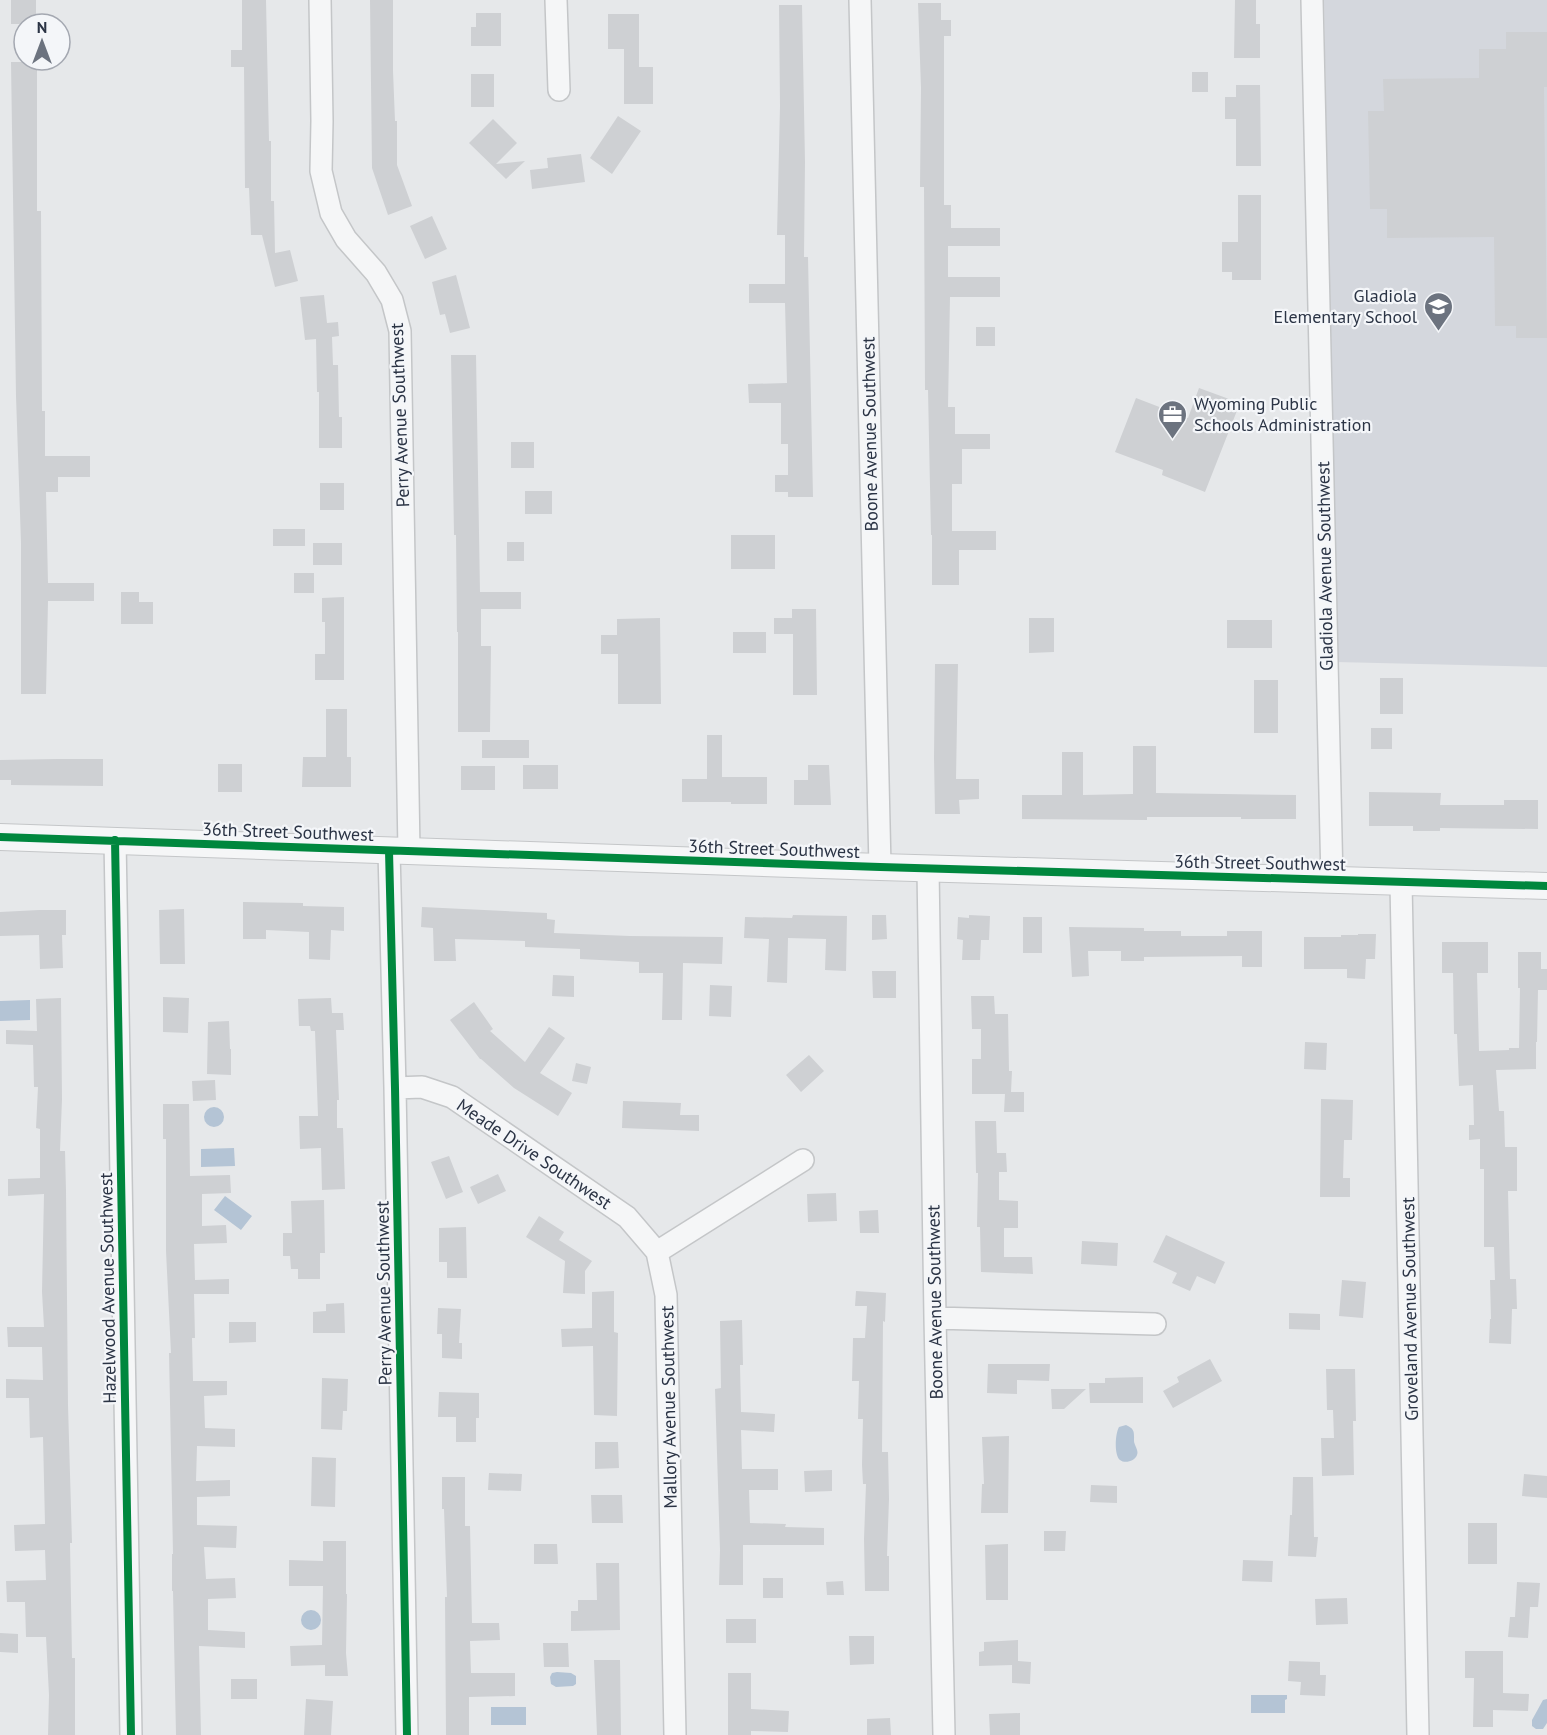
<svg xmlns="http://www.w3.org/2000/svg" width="1547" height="1735" font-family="'PT Sans',sans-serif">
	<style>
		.built { fill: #d4d7dd }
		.water { fill: #b4c4d5 }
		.building { fill: #ced0d3 }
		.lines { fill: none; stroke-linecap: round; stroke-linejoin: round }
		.minor-casing { stroke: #c4c6c8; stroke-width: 24 }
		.tertiary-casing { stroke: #c4c6c8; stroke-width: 28 }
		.minor { stroke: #f5f6f7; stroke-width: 21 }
		.tertiary { stroke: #f5f6f7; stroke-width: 26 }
		.cycleway-casing { stroke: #f4f6f9; stroke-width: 11 }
		.cycleway { stroke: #00873e; stroke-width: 8 }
		.labels { text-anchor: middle; stroke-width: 4.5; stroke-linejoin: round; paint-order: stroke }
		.poi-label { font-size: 18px; fill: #2b3445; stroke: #f4f6f9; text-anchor: end }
		.street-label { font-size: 18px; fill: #2b3445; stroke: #f4f6f9 }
	</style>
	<rect width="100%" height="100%" fill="#e6e8ea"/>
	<path class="built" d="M1324,0H1547V667L1336,662Z"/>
	<path class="water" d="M30,1000V1020L0,1021V1001Z
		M204 1117a10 10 0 1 1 20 0a10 10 0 1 1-20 0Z
		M234,1148L235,1166L201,1167V1149Z
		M225,1196L252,1216L241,1230L214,1210Z
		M1126,1425C1135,1429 1134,1432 1134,1441C1134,1445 1139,1450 1137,1455C1135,1461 1125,1464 1120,1460C1114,1455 1115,1434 1119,1427Z
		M301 1620a10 10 0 1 1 20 0a10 10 0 1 1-20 0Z
		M557,1672L571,1673L576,1676V1684L573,1686L556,1687L551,1684L550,1677L552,1673Z
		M1251,1695H1287V1699L1285,1700V1713H1251Z
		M1547,1699V1723L1543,1729H1536L1532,1726V1720L1543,1700Z
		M491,1707H526V1725H491Z"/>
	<path class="building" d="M11,0H36V24H11Z
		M242,0H266L269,141H271V201H274L275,253L290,250L298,281L275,287L262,235H251L249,188H245L244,67H231V50H242Z
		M370,0H393V71L395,121H397V165L412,206L388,215L372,168Z
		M1235,0H1256V24H1260V58H1234Z
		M918,3H941V20H951V36H944V205H951V228H1000V246H948V277H1000V297H950L948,407H955V434H990V449H962V484H952V531H996V550H959V585H932V535H931L928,390H925L924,187H920L921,88Z
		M779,5H802L805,162L804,257H808L813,497H788V492H775V475H788V444H781V403H749L748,384L787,383L785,303H749V284H785V235H777L780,106Z
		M476,13H501V46H471V27H476Z
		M608,14H639V67H653V104H624V49H608Z
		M1506,32H1547V87H1544L1547,338H1516V326H1495L1494,237L1387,238V209H1370L1368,111H1384L1383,79L1479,78V49H1506Z
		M11,62H37V211H41L42,411H45V456H90V477H58V492H46L48,583H94V601H48L46,694H21V543L16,396Z
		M1192,72H1208V92H1192Z
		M471,74H494V107H471Z
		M1236,85H1260L1261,166H1236V119H1225V97H1236Z
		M618,116L641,131L612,174L590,158Z
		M493,119L517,143L496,164L525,161L506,179L469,143Z
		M581,154L585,182L532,189L530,170L548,168L547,158Z
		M1238,195H1261V280H1232V272H1222V242H1238Z
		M432,216L447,249L425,259L410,226Z
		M456,275L470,328L450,333L445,314L440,315L432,282Z
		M324,295L327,323L338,322L339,336L332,337L333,365H338L339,417H342V448H319V392H317L316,339L305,340L300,297Z
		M976,327H995V346H976Z
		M451,355H476L480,592H521V609H481V646H491L490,732H458V632H457L456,535H454Z
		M1199,388L1240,403L1205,492L1162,475L1163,470L1115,452L1136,398L1188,418Z
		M511,442H534V468H511Z
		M320,483H344V510H320Z
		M525,491H552V514H525Z
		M273,529H305V546H273Z
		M731,535H775V569H731Z
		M507,542H524V561H507Z
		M313,543H342V565H313Z
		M294,573H314V593H294Z
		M121,592H139V602H153V624H121Z
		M344,597V680H315V654H325V622H322V598Z
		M792,609H816L817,695H793V634H774V618H792Z
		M660,618L661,704H618V654H601V635H617V619Z
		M1029,618H1054V652L1029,653Z
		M1227,620H1272V648H1227Z
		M733,632H766V653H733Z
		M935,664H958L956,779H979V799L959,800L960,814H935L934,757Z
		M1380,678H1403V714H1380Z
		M1254,680H1278V733H1254Z
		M326,709H347V757H351V787H302L303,757H326Z
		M1371,728H1392V749H1371Z
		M707,735H722V777H767V804H731V802H682V779H707Z
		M482,740H529V758H482Z
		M1133,746H1156V793L1296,795V819H1241V817H1147V820L1022,819V795H1062V752H1083V795L1133,794Z
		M57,759H103V786L11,785V780H0V760Z
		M218,764H242V792H218Z
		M523,765H558V789H523Z
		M808,765H829L831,805H794V780H808Z
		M461,766H495V790H461Z
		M1369,792L1441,793L1440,805H1504V800H1538V829L1440,828V831H1413V826H1369Z
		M243,902L303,903V906L344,907V931L331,930L330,960L309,959V932L266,930V939H243Z
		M422,907L547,913V919L555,920L554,933L630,936L723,937L722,964L683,963L682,1020H662L663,973H639V962L580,959V949L525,947V941L455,939L456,961H434L433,928L421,927Z
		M184,909L185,964H160L159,910Z
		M39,910H66V935H62L63,968L40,969L39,935L0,936V912Z
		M793,915L847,916L846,971L825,970L826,939L788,938L787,983L767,982L769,939L744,938L745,917L792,918Z
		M872,915H886L887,939L872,940Z
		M969,915L990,916L989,940H981L980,960H962L963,940L957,939L958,917L969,918Z
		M1023,917H1042V953H1023Z
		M1069,927L1144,928V931H1181V936H1227V931H1262V967H1242V956L1144,957V961H1121V951H1088L1089,976L1072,977Z
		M1358,934H1376L1375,959H1366L1365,979L1347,978V969H1304V937H1341V935H1358Z
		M1442,942H1488V973H1477L1479,1051L1509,1050V1048H1519L1520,988H1518V952H1541V969H1547V990H1538L1537,1042H1536V1069L1496,1070L1499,1111H1504L1505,1147H1517V1191H1508L1510,1279H1516L1517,1309H1512L1511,1344L1489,1343L1490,1319H1491L1490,1280H1495L1494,1247H1484V1169H1480V1139L1469,1140V1125H1474L1473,1085L1459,1086L1457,1034H1454L1453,973H1442Z
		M872,971H896V998H873Z
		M553,975L574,976V997L552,996Z
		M710,985L732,986L731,1017L709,1016Z
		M971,996H994L995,1014H1008L1009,1071H1012L1011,1092H1024V1112H1004L1005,1094H972V1059H981V1029H972Z
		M163,997L189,998L188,1033L163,1032Z
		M61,998L62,1099L60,1151H65L66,1191L68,1405L72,1543H70L72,1658H75V1735H48L49,1695L46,1637H26L25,1602H7L6,1581L46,1580L45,1550L15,1551L14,1525L45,1524L43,1437L30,1438L29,1398H6V1379L43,1380L42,1347H8L7,1327H44L42,1292L44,1194L8,1196V1179L40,1178V1129L36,1128L38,1087H34L33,1045L6,1044V1030L37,1031L36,999Z
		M331,998L332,1013H343L344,1030H336L339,1100H337V1128H343L345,1189L322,1190L321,1148L300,1149L299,1116H318L315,1031H311L310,1026H299L298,999Z
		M474,1002L493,1029L490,1031L525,1062L549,1027L565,1038L540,1073L572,1093L558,1116L514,1088L481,1059H480L450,1020Z
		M229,1021L230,1049H231V1075L207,1074L208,1022Z
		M1305,1042L1327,1043L1326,1070L1304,1069Z
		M809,1055L824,1071L801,1092L786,1075Z
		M576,1063L591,1067L587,1084L572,1081Z
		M215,1080L216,1100L193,1101L192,1081Z
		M1321,1099L1353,1100L1352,1140H1344L1343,1178H1350V1197H1320Z
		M623,1101L681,1103L680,1115H699V1131L622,1128Z
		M163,1104H189L190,1176L230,1175L231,1193L202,1194V1226L226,1225L227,1243L194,1244L195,1280L229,1279V1294H194L195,1338H192L193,1381H227V1395L204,1396L205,1428L235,1429V1447L197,1446L196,1481L230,1480V1496L197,1497V1525L237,1526L236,1548L204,1547L206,1579L235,1578L236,1598L208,1599V1630L245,1632V1648L199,1646L201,1735H176L173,1591H172V1554H173L169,1353H171L166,1251V1139H163Z
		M975,1121H996L997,1153H1006L1007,1172H999V1200L1018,1201V1228H1004V1257H1032L1033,1274L981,1272L980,1227H977L978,1173H976Z
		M449,1156L463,1192L446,1199L431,1162Z
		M498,1174L506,1191L478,1204L470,1187Z
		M836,1193L837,1221L808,1222L807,1194Z
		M324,1200L325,1253H320V1279H298V1269H291L290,1256H283V1233H292L291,1201Z
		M878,1210L879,1233H860L859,1211Z
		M539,1216L564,1232L559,1240L592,1261L585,1271V1294L563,1293L565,1261L526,1237Z
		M466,1227L467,1278H447V1262H439V1228Z
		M1166,1235L1225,1262L1215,1284L1197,1276L1190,1291L1172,1283L1177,1273L1153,1262Z
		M1082,1241L1118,1243L1117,1266L1081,1264Z
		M1342,1280L1366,1282L1363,1318L1339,1316Z
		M614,1291V1332L618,1333L617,1416L594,1415L593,1346L562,1347L561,1329L592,1328V1292Z
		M856,1291L886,1293L885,1322L883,1321L882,1452H888L889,1499L887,1556H889V1591H865L864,1539L866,1484H863L862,1465L863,1419H858L859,1381H852L853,1338H865L867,1306H855Z
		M344,1303L345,1333H313V1312L326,1311V1304Z
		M438,1308L461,1309L459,1343H462V1359L442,1358V1334H437Z
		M1289,1313L1320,1314V1330L1289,1329Z
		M742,1320L743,1365H740L741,1412L775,1414L774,1432L741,1430L742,1469H778V1490H749L750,1523L786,1524L785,1527L824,1528V1545H743V1585H719L720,1550L715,1389L721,1388L720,1321Z
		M229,1322H256V1342L229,1343Z
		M1210,1359L1222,1381L1173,1408L1163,1391L1179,1382L1177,1377Z
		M988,1364H1050L1049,1381L1017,1380V1394L987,1393Z
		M1326,1369H1355L1356,1421H1353L1354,1475L1322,1476L1321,1438H1334L1333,1410H1327Z
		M1143,1377V1403H1090L1089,1383H1105V1378Z
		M322,1378L348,1379L347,1411H343L342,1430L321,1429Z
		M1051,1389H1086L1064,1409H1052Z
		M439,1392L479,1393V1418H476V1442H456V1417H438Z
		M1009,1436L1008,1513H981L982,1484H984L982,1437Z
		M595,1442H618L619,1468L595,1469Z
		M312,1457L336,1458L335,1507L311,1506Z
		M832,1470V1491L805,1492L804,1471Z
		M489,1473L522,1474L521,1491L488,1490Z
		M1524,1474L1547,1476V1498L1522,1496Z
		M442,1477H465V1526H470L472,1623H499L500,1640L470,1641L471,1673H515V1696L469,1697V1735H446L445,1597H447L444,1509H442Z
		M1293,1477H1313L1314,1537H1318L1316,1557L1288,1556L1290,1515H1292Z
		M1091,1485L1117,1486V1503L1090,1502Z
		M591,1495H622L623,1523H592Z
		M1468,1523H1497V1564H1468Z
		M1044,1531H1066L1065,1551H1044Z
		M323,1541H346V1594H347L346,1653L348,1676H325V1665L291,1666L290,1646L322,1645L323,1586H289V1560L323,1561Z
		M534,1544H557L558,1564H534Z
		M1008,1544V1600H986L985,1545Z
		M1243,1560L1273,1561L1272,1582L1242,1581Z
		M596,1563H619L620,1630L571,1631V1611H578V1600H597Z
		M763,1578H783V1598H763Z
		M843,1581L844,1595H827L826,1582Z
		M1517,1582L1540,1583L1538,1607H1530L1528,1638L1508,1637L1510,1617H1515Z
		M1347,1598L1348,1624L1316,1625L1315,1599Z
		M726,1619H756V1643H726Z
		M0,1633L18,1634V1653L0,1652Z
		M849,1636H874V1664L850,1665Z
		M1018,1640V1661L1031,1662L1030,1684L1012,1683V1665L979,1666V1652L984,1651V1642Z
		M543,1643H568L569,1667H544Z
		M1465,1651H1503V1693L1529,1694L1528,1711L1493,1710V1727H1473L1474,1678H1465Z
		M594,1660H620L621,1735H597Z
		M1289,1661L1320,1662V1675H1326L1325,1696L1300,1695L1301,1682L1288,1681Z
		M728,1673H751V1709L789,1711L788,1732L751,1731V1735H728Z
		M231,1679H257V1699H231Z
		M306,1699L333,1701L331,1735H304Z
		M1020,1713V1735H990L989,1714Z
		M890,1718L891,1735H867V1719Z"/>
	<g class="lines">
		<defs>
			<path id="minor" d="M320,0L322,121L321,171L331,213L346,239L376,273L392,300L400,331L409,851
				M556,0L559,90
				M860,0L880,867
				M1312,0L1332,881
				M115,840L131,1735
				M389,851L395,1088L407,1735
				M928,869L935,1318L944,1735
				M1401,883L1418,1735
				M395,1088L422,1087L452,1097L627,1217L657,1252L666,1295L675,1735
				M657,1252L803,1160
				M935,1318L1155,1324"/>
			<path id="tertiary" d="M0,837L880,867L1547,886"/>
		</defs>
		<use href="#minor" class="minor-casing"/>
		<use href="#tertiary" class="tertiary-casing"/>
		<use href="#minor" class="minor"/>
		<use href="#tertiary" class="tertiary"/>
		<defs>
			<path id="cycleway" d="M0,837L880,867L1547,886
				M115,840L131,1735
				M389,851L395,1088L407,1735"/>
		</defs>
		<use href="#cycleway" class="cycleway-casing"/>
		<use href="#cycleway" class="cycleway"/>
	</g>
	<defs>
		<symbol id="school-pin" viewBox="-11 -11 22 30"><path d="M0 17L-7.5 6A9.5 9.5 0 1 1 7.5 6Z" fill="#6c737f" stroke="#f4f6f9"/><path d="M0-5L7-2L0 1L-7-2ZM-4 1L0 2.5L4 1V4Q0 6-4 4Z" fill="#fff"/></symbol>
		<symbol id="office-pin" viewBox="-11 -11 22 30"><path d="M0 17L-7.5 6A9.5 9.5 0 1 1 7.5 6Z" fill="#6c737f" stroke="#f4f6f9"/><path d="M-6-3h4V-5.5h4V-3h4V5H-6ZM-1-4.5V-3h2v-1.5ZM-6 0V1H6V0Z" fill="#fff"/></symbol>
	</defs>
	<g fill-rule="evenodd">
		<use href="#school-pin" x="1422" y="290" width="33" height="45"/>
		<use href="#office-pin" x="1156" y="398" width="33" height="45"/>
	</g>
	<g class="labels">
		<g class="poi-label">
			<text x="1417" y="302">Gladiola<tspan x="1417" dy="21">Elementary School</tspan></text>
			<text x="1194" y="410" text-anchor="start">Wyoming Public<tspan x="1194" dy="21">Schools Administration</tspan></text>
		</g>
		<g class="street-label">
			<text transform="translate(400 415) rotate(-92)" y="6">Perry Avenue Southwest</text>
			<text transform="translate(870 434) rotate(-91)" y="6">Boone Avenue Southwest</text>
			<text transform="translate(1325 566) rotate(-91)" y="6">Gladiola Avenue Southwest</text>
			<text transform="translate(288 832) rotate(2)" y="6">36th Street Southwest</text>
			<text transform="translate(774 849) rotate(2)" y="6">36th Street Southwest</text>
			<text transform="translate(1260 863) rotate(1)" y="6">36th Street Southwest</text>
			<text transform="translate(534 1154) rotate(34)" y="6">Meade Drive Southwest</text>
			<text transform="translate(108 1288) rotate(-91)" y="6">Hazelwood Avenue Southwest</text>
			<text transform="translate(384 1293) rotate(-91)" y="6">Perry Avenue Southwest</text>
			<text transform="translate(935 1302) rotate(-91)" y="6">Boone Avenue Southwest</text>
			<text transform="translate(1410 1309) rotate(-91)" y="6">Groveland Avenue Southwest</text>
			<text transform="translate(669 1407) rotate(-91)" y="6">Mallory Avenue Southwest</text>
		</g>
	</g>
	<g transform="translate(42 42)"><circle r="28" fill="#f4f6f9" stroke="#a4a8b1" stroke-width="1.5"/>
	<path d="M0-4.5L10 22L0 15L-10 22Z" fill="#6c737f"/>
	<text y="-9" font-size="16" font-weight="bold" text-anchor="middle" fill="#2b3445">N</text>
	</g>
</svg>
